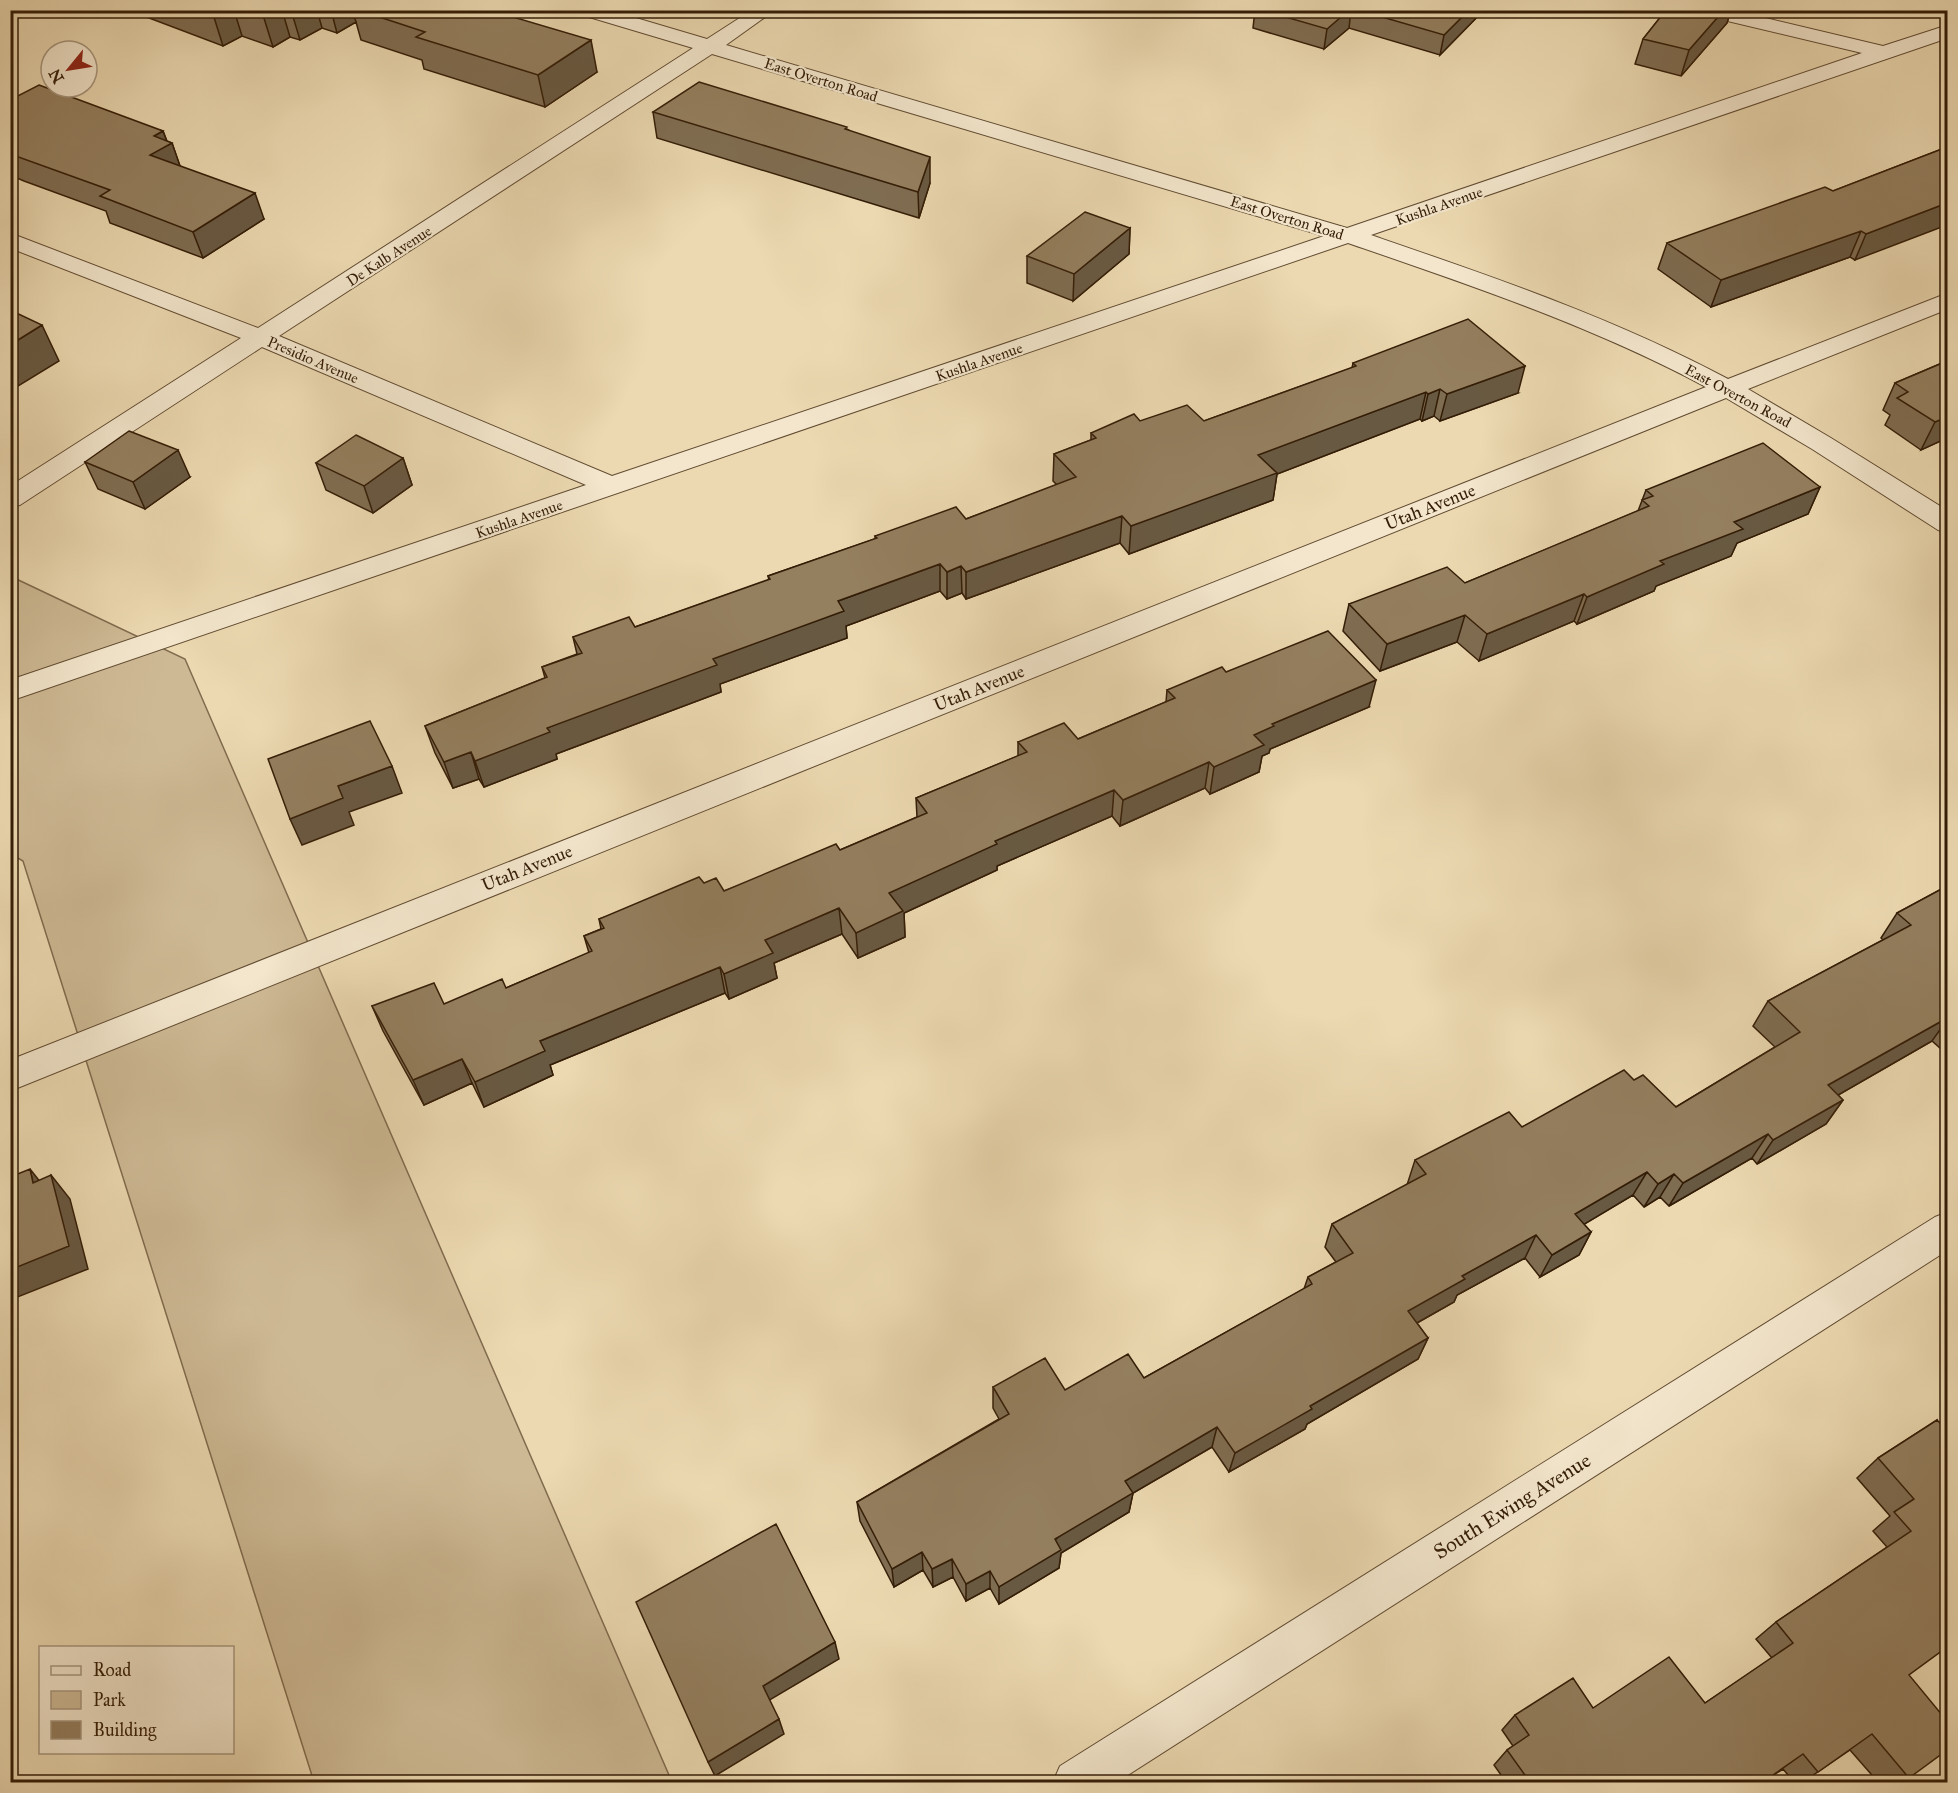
<svg xmlns="http://www.w3.org/2000/svg" width="1958" height="1793" font-family="'IM FELL Great Primer',serif">
	<style>
		.green { fill: #cdb994; stroke: #806b4e; stroke-width: 1.5 }
		.lines { fill: none; stroke-linecap: round; stroke-linejoin: round }
		.minor-casing { stroke: #624c32; stroke-width: 2 }
		.minor { fill: #f3e6cc; fill-rule: evenodd }
		.wall { fill: #7f6d52; stroke: #341d07; stroke-width: 1.5 }
		.shaded-wall { fill: #685942; stroke: #341d07; stroke-width: 1.5 }
		.building { fill: #947f5f; stroke: #341d07; stroke-width: 1.5 }
		.labels { text-anchor: middle; stroke-width: 4.5; stroke-linejoin: round; paint-order: stroke }
		.far-street-label { font-size: 15px; fill: #341d07; stroke: #f3e6cc }
		.street-label { font-size: 18px; fill: #341d07; stroke: #f3e6cc }
		.near-street-label { font-size: 21px; fill: #341d07; stroke: #f3e6cc }
	</style>
	<rect width="100%" height="100%" fill="#ecd9b1"/>
	<filter id="stains"><feTurbulence type="fractalNoise" baseFrequency=".00333" numOctaves="4"/><feColorMatrix values="0 0 0 0 .2 0 0 0 0 .09 0 0 0 0 .02 0 0 0 .5 -.17"/></filter>
	<radialGradient id="worn" r=".72"><stop offset=".6" stop-color="#630" stop-opacity="0"/><stop offset="1" stop-color="#630" stop-opacity=".3"/></radialGradient>
	<path class="green" d="M10,576L185,659L672,1782H314L23,861L11,854Z"/>
	<g class="lines">
		<defs>
			<path id="minor" d="M577,10H609L707,39L752,10H775L726,45L1347,228L1862,53L1698,14L1696,10H1732L1883,46L1948,25V38L1371,235C1493,277 1614,318 1728,379L1948,293V309L1748,389L1831,438L1948,511V533L1938,530L1812,449L1726,398L10,1091V1060L1706,387C1592,326 1470,285 1348,243L10,701V680L586,485L262,347L20,505L10,507V486L241,338L10,248V233L258,328L693,48L579,14ZM712,54L1324,236L612,476L279,336Z
				M1948,1212V1250L1117,1782H1053L1060,1766L1935,1217Z"/>
		</defs>
		<use href="#minor" class="minor-casing"/>
		<use href="#minor" class="minor"/>
	</g>
	<path class="wall" d="M128,10H489L597,72L545,107L424,69L422,60L361,40L356,22L337,33L322,28L300,40L290,37L273,47L242,36L223,46Z
		M1255,10H1484L1440,55L1349,28L1324,49L1253,28Z
		M1666,10H1731L1727,23L1681,76L1635,64L1643,39Z
		M10,97L163,131L167,141L172,143L180,166L264,219L203,258L110,223L106,211L24,181L10,175Z
		M653,112L847,129L930,183L919,218L657,138Z
		M1947,147L1855,260L1850,257L1711,307L1658,269L1667,243L1833,191Z
		M1130,228L1129,254L1073,301L1027,283V256Z
		M1947,361V438L1921,450L1885,425L1890,415L1883,410L1895,383Z
		M1353,363L1518,393L1440,421L1434,416L1422,421L1420,419L1277,474L1273,500L1129,554L1120,543L966,599L962,593L947,599L940,591L846,626L847,638L720,684L721,692L556,754L557,759L484,787L479,779L453,788L435,753L425,726L545,678L542,667L577,654L573,637L635,627L769,580L768,576L875,539V536L966,519L1057,485L1053,481L1054,454L1091,440V433L1140,421H1204L1352,368Z
		M403,458L412,485L373,513L326,490L316,463Z
		M85,462L190,477L145,509L98,489Z
		M1820,487L1808,514L1737,543L1731,556L1656,586L1654,591L1577,624L1574,621L1479,661L1457,642L1380,671L1343,631L1349,604L1465,583L1638,511L1646,490Z
		M1226,672L1369,707L1270,749L1269,753L1262,756L1259,772L1210,794L1205,788L1120,826L1112,816L997,866V870L904,913L905,937L858,958L842,934L774,963L777,978L729,999L725,993L550,1065L553,1075L484,1107L472,1083L424,1105L383,1031L372,1006L444,1004L506,988L589,953L584,936L601,929L599,919L704,883L724,891L840,850L917,817L916,798L1018,756V742L1078,739L1166,702L1167,690Z
		M1947,886V1044L1940,1048L1932,1041L1838,1095L1843,1100L1826,1124L1757,1164L1752,1158L1669,1206L1660,1197L1644,1207L1633,1195L1584,1224L1591,1232L1579,1255L1540,1277L1525,1258L1457,1295L1454,1302L1417,1323L1428,1338L1418,1359L1307,1424L1305,1429L1229,1472L1212,1447L1133,1493L1129,1512L1061,1553L1059,1568L999,1604L990,1588L966,1601L953,1577L933,1587L923,1570L894,1587L860,1521L857,1502L999,1419L993,1408V1387L1065,1390L1144,1378L1304,1289L1308,1277L1336,1262L1325,1247L1332,1224L1407,1185L1415,1160L1522,1127L1634,1080L1676,1107L1775,1047L1753,1026L1768,1001L1883,940L1881,938L1897,913Z
		M1937,1420L1909,1675V1778L1902,1782H1878L1850,1750L1803,1782H1794L1783,1769L1763,1782H1506L1494,1765L1507,1750L1513,1746L1502,1730L1515,1715L1593,1708L1705,1703L1772,1658L1756,1639L1776,1622L1887,1547L1873,1531L1890,1516L1857,1478L1878,1458Z"/>
	<path class="shaded-wall" d="M220,10H234L242,36L223,46L213,14Z
		M271,10H282L290,37L273,47L263,15Z
		M291,10H317L322,28L300,40Z
		M331,10H352L356,22L337,33Z
		M1349,10H1351L1349,28L1324,49L1327,29Z
		M1469,10H1484L1440,55L1444,35Z
		M1724,10H1731L1727,23L1681,76L1689,50Z
		M591,40L597,72L545,107L538,75Z
		M163,131L168,145L172,143L181,169L150,155L154,136Z
		M930,157V183L919,218L918,192Z
		M255,193L264,219L203,258L193,232Z
		M1947,203V225L1855,260L1866,234Z
		M1130,228L1129,254L1073,301L1074,274Z
		M1861,231L1850,257L1711,307L1721,280Z
		M42,325L59,361L10,391V345Z
		M1525,366L1518,393L1440,421L1447,394Z
		M1440,389L1434,416L1422,421L1428,394Z
		M1426,392L1420,419L1277,474L1273,500L1129,554L1131,526L1258,455Z
		M1947,417V438L1921,450L1935,422Z
		M178,450L190,477L145,509L133,482Z
		M403,458L412,485L373,513L364,486Z
		M1820,487L1808,514L1737,543L1731,556L1656,586L1654,591L1577,624L1587,597L1660,561L1734,522Z
		M1122,516L1120,543L966,599V572Z
		M940,564V591L846,626L847,638L720,684L721,692L556,754L557,759L484,787L475,761L547,728L838,601Z
		M961,566L962,593L947,599V572Z
		M1584,594L1574,621L1479,661L1487,634Z
		M1465,615L1457,642L1380,671L1387,644Z
		M1376,680L1369,707L1270,749L1269,753L1262,756L1259,772L1210,794L1214,767L1254,735L1272,724Z
		M471,752L479,779L453,788L444,762Z
		M1209,762L1205,788L1120,826L1123,800Z
		M392,766L402,793L349,812L354,825L302,845L290,819L338,786Z
		M1114,790L1112,816L997,866V870L904,913L905,937L858,958L856,933L889,893L995,841Z
		M839,908L842,934L774,963L777,978L729,999L724,974L765,940Z
		M720,967L725,993L550,1065L553,1075L484,1107L475,1082L540,1041Z
		M1947,1018V1020L1932,1041L1812,1110L1828,1085Z
		M1947,1038V1044L1940,1048Z
		M462,1059L472,1083L424,1105L413,1080Z
		M1843,1100L1826,1124L1757,1164L1773,1140Z
		M1768,1134L1752,1158L1669,1206L1683,1183Z
		M30,1169L49,1193L33,1183Z
		M1647,1172L1633,1195L1563,1237L1575,1214Z
		M1674,1174L1660,1197L1644,1207L1658,1184Z
		M51,1175L70,1199L88,1269L10,1300V1270Z
		M1591,1232L1579,1255L1540,1277L1552,1255Z
		M1536,1235L1525,1258L1457,1295L1454,1302L1399,1333L1408,1311L1462,1276Z
		M1428,1338L1418,1359L1307,1424L1305,1429L1229,1472L1235,1453L1310,1406Z
		M1217,1427L1212,1447L1133,1493L1129,1512L1061,1553L1059,1568L999,1604V1587L1125,1481Z
		M922,1552L923,1570L894,1587L892,1569Z
		M952,1559L953,1577L933,1587L932,1569Z
		M990,1571V1588L966,1601V1584Z
		M835,1642L839,1659L768,1701L763,1686Z
		M779,1719L784,1734L715,1776L708,1762Z"/>
	<path class="building" d="M202,10H220L213,14Z
		M250,10H271L263,15Z
		M358,10H489L591,40L538,75L416,37L425,32Z
		M1261,10H1349L1327,29Z
		M1358,10H1469L1444,35Z
		M1666,10H1724L1689,50L1643,39Z
		M699,82L847,127L845,129L930,157L918,192L653,112Z
		M39,85L163,131L154,136L172,143L150,155L255,193L193,232L100,196L110,190L10,154V97L14,98Z
		M1947,147V203L1866,234L1861,231L1721,280L1667,243L1825,187L1833,191Z
		M1085,212L1130,228L1074,274L1027,256Z
		M10,310L42,325L10,345Z
		M1468,319L1525,366L1447,394L1440,389L1428,394L1426,392L1258,455L1277,473L1131,526L1122,516L966,572L961,566L947,572L940,564L838,601L844,611L713,659L717,665L547,728L550,732L475,761L471,752L444,762L425,726L547,677L542,667L582,653L573,637L629,617L635,627L770,579L768,576L877,538L875,536L956,507L966,519L1076,477L1054,454L1096,438L1091,433L1134,414L1140,421L1187,405L1204,421L1356,366L1353,363Z
		M1947,361V417L1935,422L1897,398L1908,392L1895,383Z
		M129,431L178,450L133,482L85,462Z
		M356,435L403,458L364,486L316,463Z
		M1763,443L1820,487L1734,522L1743,529L1660,561L1664,564L1587,597L1584,594L1487,634L1465,615L1387,644L1349,604L1447,567L1465,583L1649,506L1642,500L1653,496L1646,490Z
		M1328,631L1376,680L1272,724L1274,726L1254,735L1264,745L1214,767L1209,762L1123,800L1114,790L995,841L997,844L889,893L903,911L856,933L839,908L765,940L773,953L724,974L720,967L540,1041L545,1051L475,1082L462,1059L413,1080L372,1006L434,983L444,1004L502,979L506,988L592,951L584,936L604,928L599,919L699,877L704,883L716,878L724,891L836,844L840,850L927,813L916,798L1027,752L1018,742L1064,723L1078,739L1175,698L1167,690L1222,667L1226,672Z
		M370,721L392,766L338,786L343,798L290,819L268,759Z
		M1947,886V1018L1828,1085L1843,1100L1773,1140L1768,1134L1683,1183L1674,1174L1658,1184L1647,1172L1575,1214L1591,1232L1552,1255L1536,1235L1462,1276L1465,1279L1408,1311L1428,1338L1310,1406L1312,1409L1235,1453L1217,1427L1125,1481L1133,1493L1055,1539L1061,1550L999,1587L990,1571L966,1584L952,1559L932,1569L922,1552L892,1569L857,1502L1009,1414L993,1387L1045,1358L1065,1390L1128,1354L1144,1378L1312,1284L1308,1277L1353,1253L1332,1224L1426,1174L1415,1160L1509,1112L1522,1127L1624,1070L1634,1080L1643,1075L1676,1107L1800,1032L1768,1001L1911,925L1897,913Z
		M30,1169L33,1183L51,1175L69,1246L10,1270V1177Z
		M1937,1420L1947,1430V1647L1909,1675L1947,1721V1750L1909,1778L1872,1734L1818,1772L1803,1754L1763,1782H1530L1507,1750L1529,1735L1515,1715L1573,1678L1593,1708L1669,1657L1705,1703L1793,1643L1776,1622L1911,1531L1894,1512L1914,1499L1878,1458Z
		M776,1524L835,1642L763,1686L779,1719L708,1762L636,1602Z"/>
	<g class="labels">
		<g class="far-street-label">
			<text transform="translate(821 80) rotate(17)" y="5">East Overton Road</text>
			<text transform="translate(1439 206) rotate(-19)" y="5">Kushla Avenue</text>
			<text transform="translate(1287 218) rotate(17)" y="5">East Overton Road</text>
			<text transform="translate(389 256) rotate(-33)" y="5">De Kalb Avenue</text>
			<text transform="translate(313 360) rotate(23)" y="5">Presidio Avenue</text>
			<text transform="translate(979 362) rotate(-19)" y="5">Kushla Avenue</text>
			<text transform="translate(1738 396) rotate(28)" y="5">East Overton Road</text>
			<text transform="translate(519 519) rotate(-19)" y="5">Kushla Avenue</text>
		</g>
		<g class="street-label">
			<text transform="translate(1430 507) rotate(-22)" y="6">Utah Avenue</text>
			<text transform="translate(979 688) rotate(-22)" y="6">Utah Avenue</text>
			<text transform="translate(527 868) rotate(-22)" y="6">Utah Avenue</text>
		</g>
		<g class="near-street-label">
			<text transform="translate(1512 1506) rotate(-32)" y="7">South Ewing Avenue</text>
		</g>
	</g>
	<rect width="1958" height="1793" fill="none" stroke="#ecd9b1" stroke-width="36"/>
	<rect x="12" y="12" width="1934" height="1769" fill="none" stroke="#341d07" stroke-width="3"/>
	<rect x="18" y="18" width="1922" height="1757" fill="none" stroke="#341d07" stroke-width="1.5"/>
	<rect x="39" y="1646" width="195" height="108" fill="#f3e6cc" stroke="#a7967d" stroke-width="1.5"/>
	<rect x="51" y="1666" width="30" height="9" fill="#f3e6cc" stroke="#a7967d" stroke-width="1.5"/>
	<text x="93" y="1676" font-size="18" fill="#341d07">Road</text>
	<rect x="51" y="1691" width="30" height="18" fill="#cdb994" stroke="#a7967d" stroke-width="1.5"/>
	<text x="93" y="1706" font-size="18" fill="#341d07">Park</text>
	<rect x="51" y="1721" width="30" height="18" fill="#947f5f" stroke="#a7967d" stroke-width="1.5"/>
	<text x="93" y="1736" font-size="18" fill="#341d07">Building</text>
	<g transform="translate(69 69) rotate(240)"><circle r="28" fill="#f3e6cc" stroke="#a7967d" stroke-width="1.5"/>
	<path d="M0-4.5L10 22L0 15L-10 22Z" fill="#8f2418"/>
	<text y="-9" font-size="16" font-weight="bold" text-anchor="middle" fill="#341d07">N</text>
	</g>
	<rect width="100%" height="100%" filter="url(#stains)"/>
	<rect width="100%" height="100%" fill="url(#worn)"/>
</svg>
